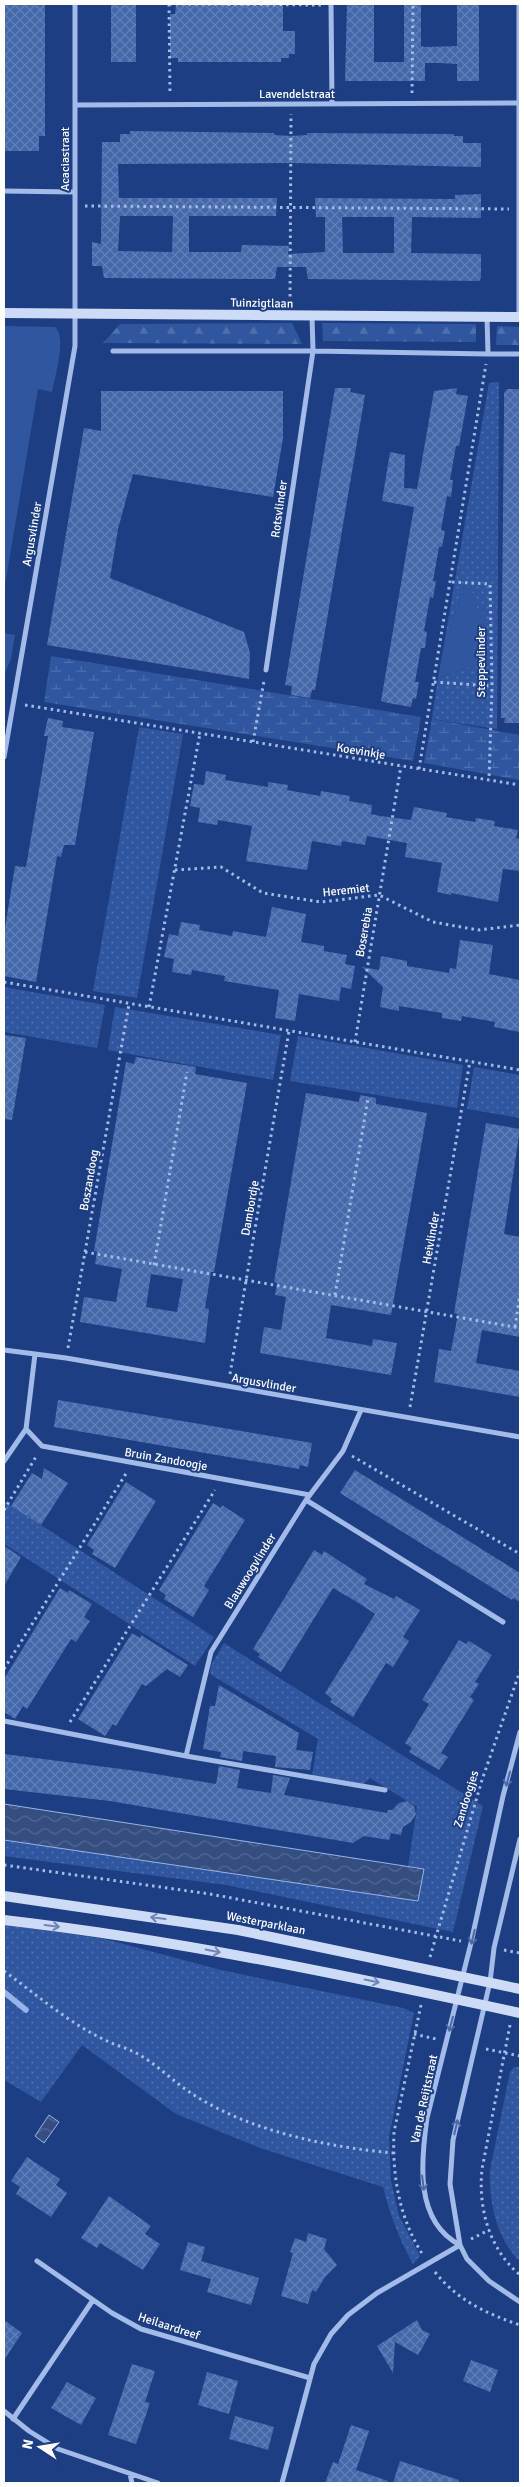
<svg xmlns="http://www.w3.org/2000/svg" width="524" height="2487" font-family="Signika,sans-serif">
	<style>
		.grass { fill: url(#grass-dots) }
		.forest { fill: url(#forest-firs) }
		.wetland { fill: url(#wetland-marsh) }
		.green { fill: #3056a0 }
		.water { fill: url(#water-waves); stroke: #96b4eb }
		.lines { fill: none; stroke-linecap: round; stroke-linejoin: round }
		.stream { stroke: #96b4eb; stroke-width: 5.5 }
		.building { fill: url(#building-cross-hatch); fill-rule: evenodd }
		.path { stroke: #a2bbe9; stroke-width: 3; stroke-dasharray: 2.5 4; stroke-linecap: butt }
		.street { stroke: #a2bbe9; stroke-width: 5 }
		.secondary { stroke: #cedbf7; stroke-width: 10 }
		.oneway { stroke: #4c6aa6 }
		.oneway2 { stroke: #6d85b7 }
		.labels { text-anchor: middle; stroke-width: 4; stroke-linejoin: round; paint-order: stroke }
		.street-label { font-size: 12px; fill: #fff; stroke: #1d3e82 }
	</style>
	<defs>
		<pattern id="grass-dots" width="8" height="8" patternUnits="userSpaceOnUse" patternTransform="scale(1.25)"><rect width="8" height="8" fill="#3056a0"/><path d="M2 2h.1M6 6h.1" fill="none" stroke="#4f6fae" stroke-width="1.8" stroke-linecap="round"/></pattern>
		<pattern id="forest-firs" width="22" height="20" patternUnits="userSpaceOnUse" patternTransform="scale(1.25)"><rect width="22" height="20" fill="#3056a0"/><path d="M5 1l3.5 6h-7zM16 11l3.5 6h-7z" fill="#4f6fae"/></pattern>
		<pattern id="wetland-marsh" width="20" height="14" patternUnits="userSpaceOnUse" patternTransform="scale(1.25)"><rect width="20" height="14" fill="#3056a0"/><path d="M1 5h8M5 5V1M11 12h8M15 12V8" fill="none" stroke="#4f6fae"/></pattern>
		<pattern id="water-waves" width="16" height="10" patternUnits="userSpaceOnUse" patternTransform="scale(1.25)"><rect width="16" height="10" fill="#354e80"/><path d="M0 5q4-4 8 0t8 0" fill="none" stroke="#536993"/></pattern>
		<pattern id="building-cross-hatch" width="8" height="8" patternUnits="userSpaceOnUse" patternTransform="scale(1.25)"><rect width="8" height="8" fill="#4568ab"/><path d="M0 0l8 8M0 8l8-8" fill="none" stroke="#617fb8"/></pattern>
	</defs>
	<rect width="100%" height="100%" fill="#1d3e82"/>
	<path class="grass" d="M499,382L497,729L432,719L438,678L488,660L477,608L464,587L443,650L489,383Z
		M139,727L183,734L137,998L93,991Z
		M4,987L105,1005L97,1048L4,1032Z
		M115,1007L281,1035L273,1080L108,1050Z
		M298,1036L463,1065L457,1108L290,1081Z
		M474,1067L520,1075V1118L467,1109Z
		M4,1501L214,1637L195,1666L4,1544Z
		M224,1643L483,1806L453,1932L226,1885L4,1856V1840L271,1879L424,1869L408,1866L417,1807L370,1778L363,1785L312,1777L318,1739L210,1674L211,1665Z
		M4,1924L105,1939L221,1970L403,2008L414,2013L389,2137L391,2181L399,2216L420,2256L413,2264C399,2239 390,2215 383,2187L263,2149L176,2114L82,2045L41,2102L4,2080Z
		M514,2067H520V2262C496,2237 489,2204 490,2170L510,2072Z"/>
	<path class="forest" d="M292,323L302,344L103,343L120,324Z
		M322,323L476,324V342L323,341Z
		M497,326L520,327V345H496Z"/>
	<path class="wetland" d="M51,656L421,717L413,761L44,702Z
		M432,719L520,735V780L424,763Z"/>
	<path class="green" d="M5,326L55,327C67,337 55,376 52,392L38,389L4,591Z
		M464,587H471L477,608L483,611L488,660L438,678L443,650Z
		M4,633L15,635L11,659L4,675Z"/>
	<path class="water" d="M4,1804L424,1869L418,1901L4,1840Z
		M49,2115L59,2122L44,2143L35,2136Z"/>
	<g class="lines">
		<path class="stream" d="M4,1992L26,2010"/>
	</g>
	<path class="building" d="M4,4H45V136H39V151H5Z
		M111,4H136V62H111Z
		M347,4H374V62H404V4H421V46L425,47L457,46V4H479V81H457V64L440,63H425V81H345Z
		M176,5H283V31H295V54H289V58H281V62H178V58H170V14H175Z
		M130,131L274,133V135L291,136L307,135V133L454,134V136H463V143H481V167L294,163L118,164L119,198H277L276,216H189V252H241L242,245L289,246L288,254L325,252V217H316L315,198L455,199V195L481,194V218L412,217L411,253L481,254V278L479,281L308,279L306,267H277L275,279L104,278L102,266H92V242L101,244L102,142H120V134H130ZM120,216H173L172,252L118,251ZM342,217H394V253H343Z
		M335,388H351L350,392L365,395L315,690H312L310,698L291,695L292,686L285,685Z
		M457,388L456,394L468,396L459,446H456L450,480H453L451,497L447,496L441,530L445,531L442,547H439L433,581H436L433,598L430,597L424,631L427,632L425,648H421L415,682H419L416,699L413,698L411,707L388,703L381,701L414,507L382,501L390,452L405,455L404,488L417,489L434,391Z
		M507,389H520V723H504L505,718H501L504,415V393Z
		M101,391H283V438L273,497L133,474L118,529L110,578L244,632L250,653L249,679L47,645L84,428L101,431Z
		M48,718L63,721L62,727L94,732L75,845H64L61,857L57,856L36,982L4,976V934L15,866L26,867L48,736H44Z
		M206,771L226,775L225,780L268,787V782L288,785L287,790L320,796L321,791L350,796L349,801L372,805L371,814L380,816L411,820L414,807L447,813L446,817L475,822L476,818L495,821L494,826L518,830L516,838L520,839V871L503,869L498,902L451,893V895L437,892L442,863L405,857L407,843L367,836L365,845L342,841L341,846L312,841L307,870L246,861L252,826L218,820L217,825L198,822L200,808L190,806L194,784L204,785Z
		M272,907L306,914L301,942L324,946V951L347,955L345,964L355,966L351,989L341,987L339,1001L299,994L295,1021L275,1018L279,990L224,981L225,976L192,970L191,975L172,972L174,959L164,957L169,934L178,936L181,922L200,925L199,930L232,936L233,931L266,937Z
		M460,940L493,945L489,974L520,980V1032L494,1027L495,1022L462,1016L461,1021L442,1018V1013L399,1006V1011L380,1007L383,987L362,967L379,970L381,956L407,961V966L449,973L450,968L456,969Z
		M4,1035L26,1038L12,1120L4,1119Z
		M136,1057L196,1067L195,1074L247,1083L214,1272H211L205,1308L209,1309L205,1343L80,1322L84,1297L116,1302L122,1269L95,1264L97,1252L94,1251L126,1062L134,1064ZM151,1274L183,1279L177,1312L146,1307Z
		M306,1093L359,1102L360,1095L376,1098V1104L427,1113L391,1315L331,1305L326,1338L372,1346L373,1339L397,1343L391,1375L260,1353L264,1327L281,1330L286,1297L275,1295L277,1283L274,1282Z
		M486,1123L520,1129L504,1234L520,1237V1337L482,1330L476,1363L520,1371V1397L434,1382L439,1349L451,1351L458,1314L454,1313Z
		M58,1400L312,1443L308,1467L300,1465L299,1469L54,1427Z
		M44,1468L68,1483L41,1525L11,1506L32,1473L42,1479Z
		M355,1470L520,1573V1602L513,1598L512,1600L340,1493Z
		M126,1482L156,1501L115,1568L92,1554L94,1550L87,1545Z
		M213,1503L221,1508L222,1505L245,1520L204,1586L209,1590L193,1617L164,1599L166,1595L159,1590Z
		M4,1546L21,1557L4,1586Z
		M314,1550L322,1555L324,1551L367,1579L364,1584L394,1599L396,1596L420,1610L403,1637L409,1641L393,1667L386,1663L353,1717L330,1702L332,1699L325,1693L375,1614L357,1602L333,1588L281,1672L258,1657L260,1654L253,1649Z
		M60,1588L68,1593L69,1590L92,1604L84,1617L90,1621L76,1642L71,1639L27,1709L23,1706L15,1719L4,1712V1679Z
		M132,1633L140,1638L141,1635L188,1665L180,1677L167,1669L146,1686L142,1684L116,1726L113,1724L105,1736L78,1719Z
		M459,1640L466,1644L469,1641L492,1655L475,1682L479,1684L470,1697L474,1700L441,1753L448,1757L439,1770L409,1752L412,1748L405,1743L429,1704L422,1700Z
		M219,1685L299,1733L296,1750L313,1752L310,1770L275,1767L276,1756L243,1751L242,1761L220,1757L221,1752L203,1749L210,1706H215Z
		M4,1754L137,1771L216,1784L219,1766L240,1770L237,1788L271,1793L273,1775L290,1778L284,1795L387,1813L388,1810H392L399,1803L407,1801L414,1806L416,1814L411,1822L403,1827L401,1835L391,1833L389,1840L364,1836L353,1843L110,1801L4,1789Z
		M27,2157L60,2179L56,2185L67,2193L51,2217L16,2194L20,2187L11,2181Z
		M109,2196L151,2226L145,2234L160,2244L143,2270L100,2243L97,2248L81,2238Z
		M308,2233L327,2239L324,2249L337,2265L325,2277L316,2292L312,2290L308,2304L281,2296L293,2253L290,2252L295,2238L306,2242Z
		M188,2242L205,2247L201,2261L259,2278L251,2305L207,2292L211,2279L180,2270Z
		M4,2320L22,2333L4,2360Z
		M417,2320L422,2330L430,2334L418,2355L395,2342L393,2373L377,2346Z
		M471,2360L498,2370L490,2392L463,2381Z
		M132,2364L155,2371L145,2402L150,2403L136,2444L108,2435Z
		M207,2372L238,2381L229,2414L198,2405Z
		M67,2382L96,2398L81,2425L51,2408Z
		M235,2416L274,2427L268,2450L229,2439Z
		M351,2425L369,2431L356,2470L388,2481V2483H325L333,2462L338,2464Z
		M400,2461L459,2480L458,2483H393Z"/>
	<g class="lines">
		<path class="path" d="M169,4L321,5
			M169,4L170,94
			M412,93L413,4
			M85,206L509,209
			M290,303L291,114
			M452,582L490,584L492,686L489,779
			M434,682L492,686
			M25,705L520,785
			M253,742L264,681
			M419,769L486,364
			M175,870L221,867L263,893L321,902L379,895L433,922L478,930L520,925
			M4,982L520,1070
			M149,1007L200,733
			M355,1042L401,766
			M85,1252L520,1328
			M154,1265L187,1072
			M335,1295L368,1098
			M515,1327L520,1294
			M68,1348L129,1004
			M230,1374L289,1031
			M410,1407L470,1061
			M352,1456L520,1554
			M4,1510L37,1455
			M4,1669L127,1472
			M70,1722L215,1490
			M4,1865L210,1894L461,1941
			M504,1950L520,1953
			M430,1957L482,1780L520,1671
			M4,1971C37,1995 70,2024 107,2041C115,2045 124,2047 132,2051C154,2061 173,2082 194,2095C250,2131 327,2147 393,2153
			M421,2005L394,2132C392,2175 399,2218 423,2255
			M510,2025L482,2169C478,2208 489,2249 520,2275
			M414,2034L436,2039
			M486,2049L520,2056
			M471,2239L489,2230
			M435,2272C457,2300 487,2314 520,2325"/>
		<path class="street" d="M331,4L332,104
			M519,4V317
			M75,105L519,103
			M4,191L75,192
			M312,316L313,351L488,354L487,317
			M113,351H313L266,670
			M488,354H520
			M4,757L75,346V4
			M4,1350L66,1358L520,1437
			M26,1429L42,1446L310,1495
			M4,1461L26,1429L35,1354
			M306,1500L503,1622
			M4,1721L186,1756L385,1790
			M186,1756L211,1652L306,1500L343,1451L361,1410
			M520,1839L494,1948L490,1982L453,2140L450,2184L460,2245L467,2259L489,2281L520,2302
			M460,2245C414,2221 421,2161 427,2118L471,1943L503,1796L520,1732
			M37,2261L112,2313L141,2329L310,2378
			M4,2411L29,2431L58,2449L158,2483
			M13,2419L93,2300
			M130,2474L132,2483
			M282,2483L314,2364L331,2334L348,2315L377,2293L460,2245"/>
		<path class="secondary" d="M4,313L520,317
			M4,1896L238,1930L520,1989
			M4,1920C178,1940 349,1976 520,2013"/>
	</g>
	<defs><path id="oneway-shaft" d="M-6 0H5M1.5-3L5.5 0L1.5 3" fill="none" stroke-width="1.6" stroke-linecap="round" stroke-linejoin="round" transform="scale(1.25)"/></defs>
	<g class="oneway">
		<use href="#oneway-shaft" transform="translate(508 1779) rotate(105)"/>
		<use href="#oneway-shaft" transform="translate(473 1937) rotate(103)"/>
		<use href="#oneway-shaft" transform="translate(451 2024) rotate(105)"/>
		<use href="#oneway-shaft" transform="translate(456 2127) rotate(-77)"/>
		<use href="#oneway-shaft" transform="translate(423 2183) rotate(83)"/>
	</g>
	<g class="oneway2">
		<use href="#oneway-shaft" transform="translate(158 1918) rotate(-172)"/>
		<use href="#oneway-shaft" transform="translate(52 1926) rotate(7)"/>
		<use href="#oneway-shaft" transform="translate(213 1951) rotate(11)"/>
		<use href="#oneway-shaft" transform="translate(372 1981) rotate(11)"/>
	</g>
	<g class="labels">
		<g class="street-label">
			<text x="297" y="98">Lavendelstraat</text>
			<text transform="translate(65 159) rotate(-90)" y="4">Acaciastraat</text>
			<text transform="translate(262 303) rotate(1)" y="4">Tuinzigtlaan</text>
			<text transform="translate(279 509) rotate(-82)" y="4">Rotsvlinder</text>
			<text transform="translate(32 534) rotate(-80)" y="4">Argusvlinder</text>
			<text transform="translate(481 662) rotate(-90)" y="4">Steppevlinder</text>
			<text transform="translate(361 751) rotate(9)" y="4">Koevinkje</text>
			<text transform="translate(346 890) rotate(-6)" y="4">Heremiet</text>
			<text transform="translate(364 932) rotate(-80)" y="4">Boserebia</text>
			<text transform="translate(89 1180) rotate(-80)" y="4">Boszandoog</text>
			<text transform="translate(250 1208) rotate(-80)" y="4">Dambordje</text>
			<text transform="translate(431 1238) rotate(-80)" y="4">Heivlinder</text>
			<text transform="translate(264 1383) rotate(10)" y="4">Argusvlinder</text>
			<text transform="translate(166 1459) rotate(10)" y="4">Bruin Zandoogje</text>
			<text transform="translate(250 1571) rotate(-58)" y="4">Blauwoogvlinder</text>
			<text transform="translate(466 1799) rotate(-73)" y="4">Zandoogjes</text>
			<text transform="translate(266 1923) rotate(11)" y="4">Westerparklaan</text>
			<text transform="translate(424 2099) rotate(-78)" y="4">Van de Reijtstraat</text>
			<text transform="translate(169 2326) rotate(18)" y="4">Heilaardreef</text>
		</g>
	</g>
	<rect width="524" height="2487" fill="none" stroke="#ffffff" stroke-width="10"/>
	<g transform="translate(40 2447) rotate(282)" stroke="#1d3e82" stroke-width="4" paint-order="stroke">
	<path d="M0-4L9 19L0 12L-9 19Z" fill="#ffffff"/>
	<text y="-8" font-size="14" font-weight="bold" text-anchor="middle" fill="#ffffff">N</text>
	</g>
</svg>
